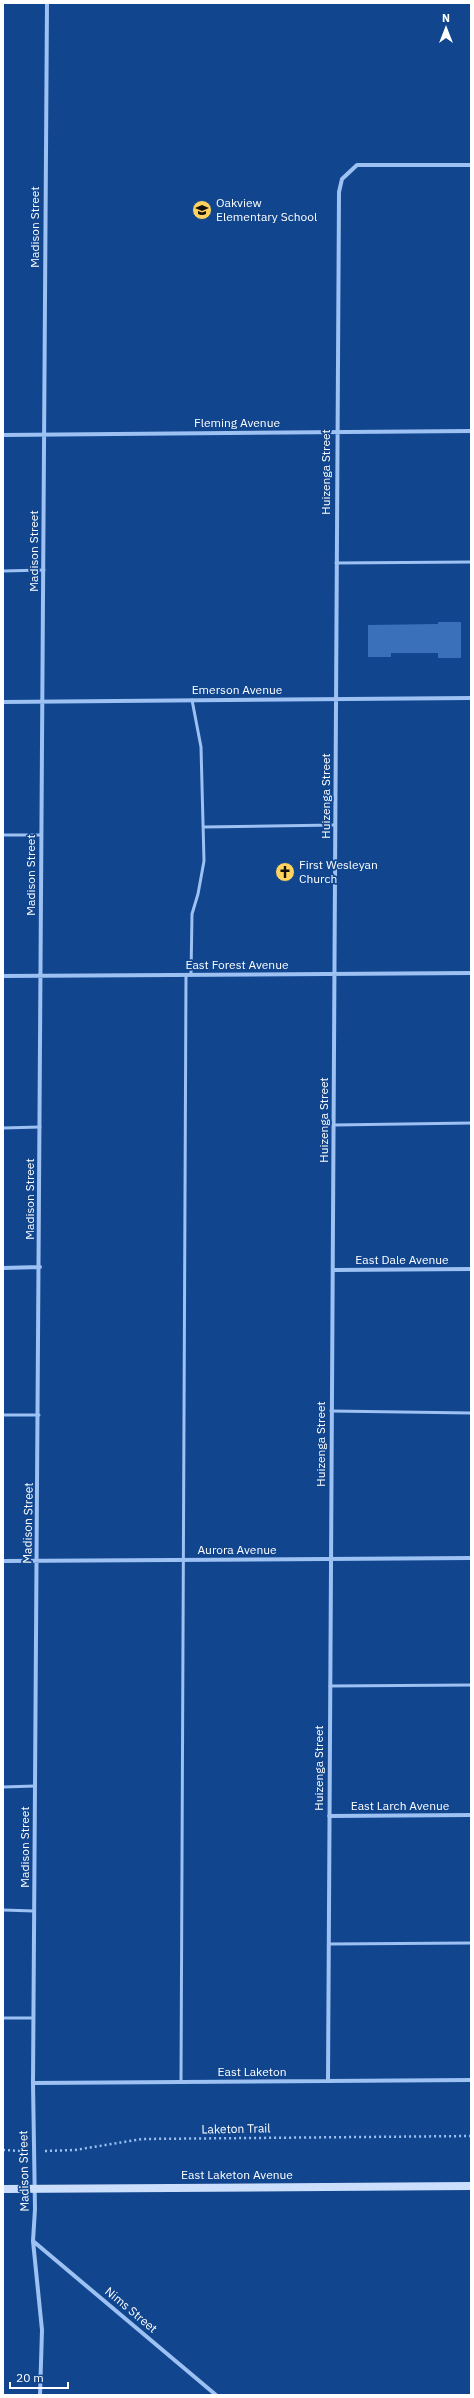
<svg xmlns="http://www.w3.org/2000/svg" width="474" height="2398" font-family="'IBM Plex Sans',sans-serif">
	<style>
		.building { fill: #3a70b9 }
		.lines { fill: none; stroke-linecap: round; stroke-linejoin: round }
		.path { stroke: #9cc1f2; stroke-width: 2.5; stroke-dasharray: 2 3; stroke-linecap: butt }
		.lane { stroke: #9cc1f2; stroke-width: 3 }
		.street { stroke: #9cc1f2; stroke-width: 4 }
		.secondary { stroke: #cbdffc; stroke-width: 8 }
		.labels { text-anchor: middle; stroke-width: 3.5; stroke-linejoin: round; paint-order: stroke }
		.poi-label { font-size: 12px; fill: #fff; stroke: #11468f; text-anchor: start }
		.street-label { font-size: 12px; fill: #fff; stroke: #11468f }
	</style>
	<rect width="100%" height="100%" fill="#11468f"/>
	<path class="building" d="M438,622H461V658H438V653H391V657H368V625L438,624Z"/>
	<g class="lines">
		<path class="path" d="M3,2150L22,2151
			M45,2151L75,2150L142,2139L471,2136"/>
		<path class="lane" d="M336,563L471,562
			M3,571L44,570
			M204,827L335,825
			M3,835H41
			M191,975L192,914L198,894L204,861L201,747L192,700
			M334,1125L471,1123
			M3,1128L40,1127
			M331,1411L471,1413
			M3,1415H39
			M330,1686L471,1685
			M3,1787L35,1786
			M3,1910L34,1911
			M329,1944L471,1943
			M3,2018H33
			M181,2082L186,975"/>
		<path class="street" d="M3,435L471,431
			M3,702L471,698
			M3,976L471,973
			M3,1268L40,1267
			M334,1270L471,1269
			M3,1561L471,1558
			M329,1816L471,1815
			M328,2081L339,192L342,179L357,165H471
			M33,2083L471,2080
			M33,2241L216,2395
			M40,2395L42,2330L33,2241L35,2209L33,2083L47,3"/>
		<path class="secondary" d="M3,2189L471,2186"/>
	</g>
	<defs>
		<symbol id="school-disc" viewBox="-11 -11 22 22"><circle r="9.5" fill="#ffd35d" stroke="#11468f"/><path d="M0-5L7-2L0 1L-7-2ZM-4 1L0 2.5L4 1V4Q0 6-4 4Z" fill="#111"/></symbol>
		<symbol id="church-disc" viewBox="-11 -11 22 22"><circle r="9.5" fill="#ffd35d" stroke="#11468f"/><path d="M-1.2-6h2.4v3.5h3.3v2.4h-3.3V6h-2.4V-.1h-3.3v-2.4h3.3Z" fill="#111"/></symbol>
	</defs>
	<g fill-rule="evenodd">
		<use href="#school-disc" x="191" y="199" width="22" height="22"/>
		<use href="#church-disc" x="274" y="861" width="22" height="22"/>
	</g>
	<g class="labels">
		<g class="poi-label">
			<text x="216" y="207">Oakview<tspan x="216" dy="14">Elementary School</tspan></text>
			<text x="299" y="869">First Wesleyan<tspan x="299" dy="14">Church</tspan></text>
		</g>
		<g class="street-label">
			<text transform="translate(35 227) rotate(-90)" y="4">Madison Street</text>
			<text x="237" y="427">Fleming Avenue</text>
			<text transform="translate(326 472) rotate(-90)" y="4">Huizenga Street</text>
			<text transform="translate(34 551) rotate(-90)" y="4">Madison Street</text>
			<text x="237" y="694">Emerson Avenue</text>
			<text transform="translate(326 796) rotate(-90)" y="4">Huizenga Street</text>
			<text transform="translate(31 875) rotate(-90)" y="4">Madison Street</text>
			<text x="237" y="969">East Forest Avenue</text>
			<text transform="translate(324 1120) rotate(-90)" y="4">Huizenga Street</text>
			<text transform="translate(30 1199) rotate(-90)" y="4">Madison Street</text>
			<text x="402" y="1264">East Dale Avenue</text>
			<text transform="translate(321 1444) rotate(-90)" y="4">Huizenga Street</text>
			<text transform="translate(28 1523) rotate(-89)" y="4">Madison Street</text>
			<text x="237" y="1554">Aurora Avenue</text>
			<text transform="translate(319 1768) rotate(-90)" y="4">Huizenga Street</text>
			<text x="400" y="1810">East Larch Avenue</text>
			<text transform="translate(25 1847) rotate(-90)" y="4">Madison Street</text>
			<text x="252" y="2076">East Laketon</text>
			<text transform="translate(236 2129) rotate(-1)" y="4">Laketon Trail</text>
			<text transform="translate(24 2171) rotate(-91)" y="4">Madison Street</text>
			<text x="237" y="2179">East Laketon Avenue</text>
			<text transform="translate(131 2310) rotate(40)" y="4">Nims Street</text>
		</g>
	</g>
	<rect width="474" height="2398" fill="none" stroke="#ffffff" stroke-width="8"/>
	<g transform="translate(446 28)" stroke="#11468f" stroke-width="3" paint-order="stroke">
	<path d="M0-3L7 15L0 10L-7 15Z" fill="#ffffff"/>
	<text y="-6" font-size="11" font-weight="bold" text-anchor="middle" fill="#ffffff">N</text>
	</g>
	<path d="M10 2382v6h58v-6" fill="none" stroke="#ffffff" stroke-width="2"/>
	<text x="16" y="2382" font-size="12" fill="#ffffff" stroke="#11468f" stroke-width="3" paint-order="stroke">20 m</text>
</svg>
